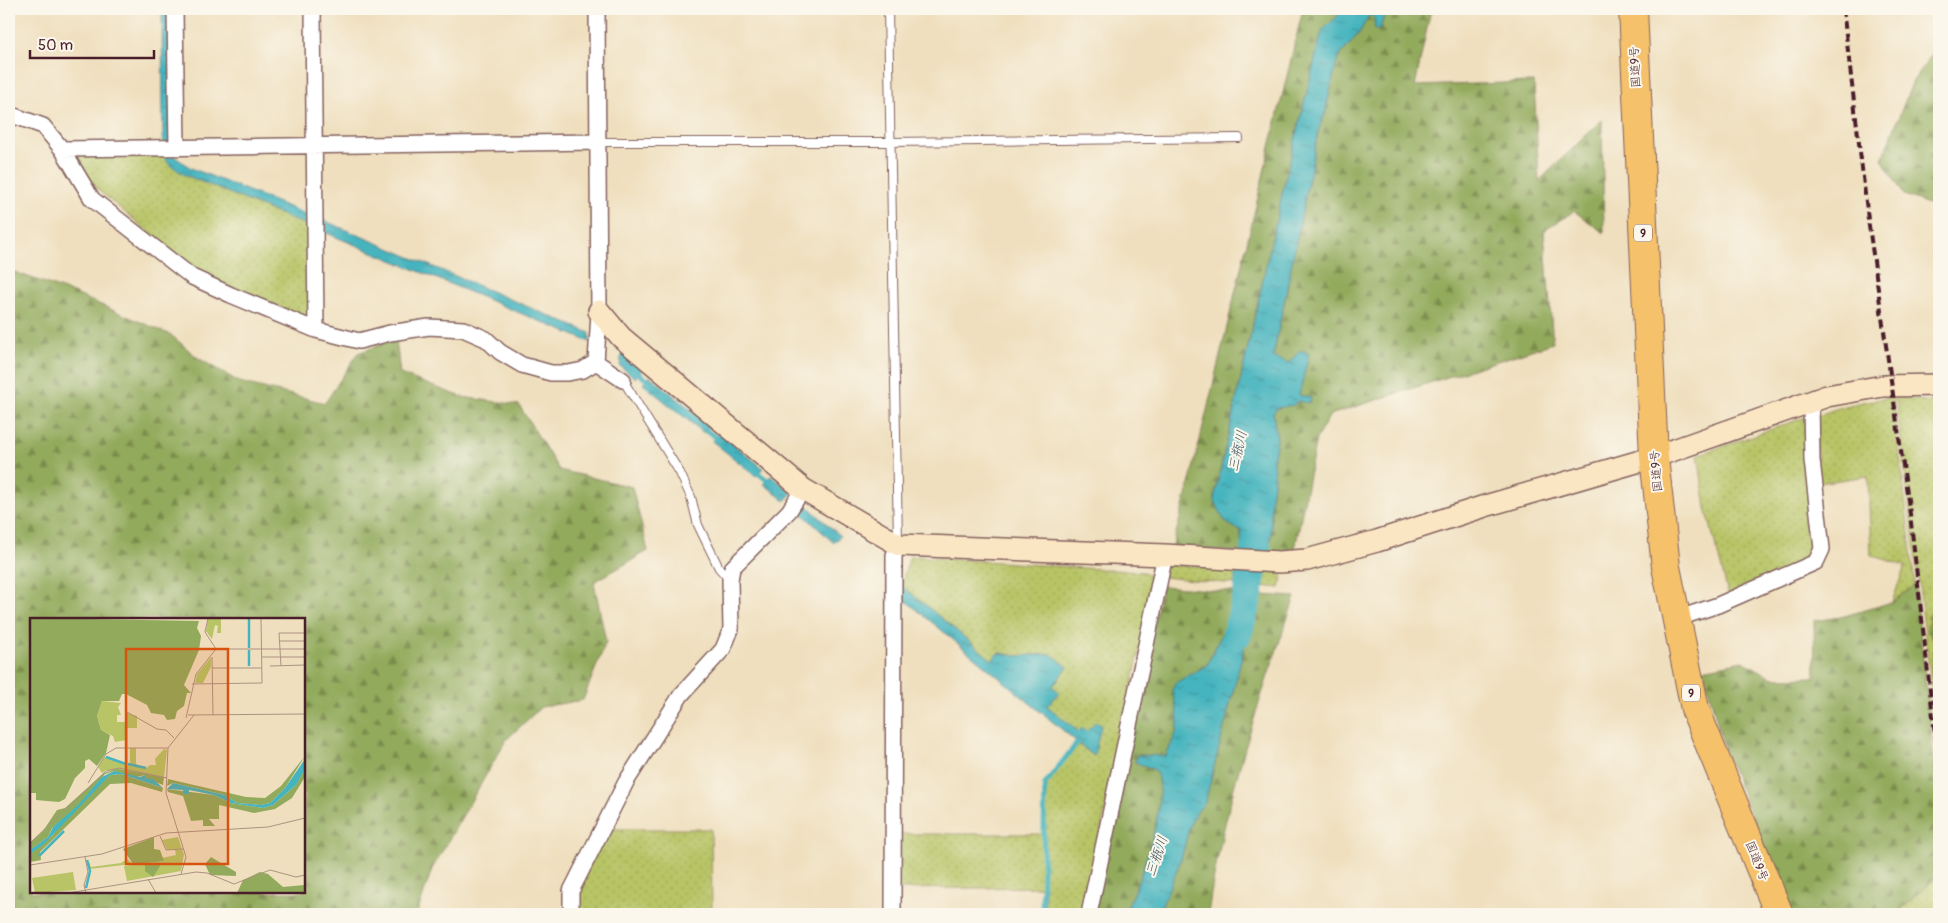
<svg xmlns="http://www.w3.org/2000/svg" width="1948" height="923" font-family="Pangolin,'Klee One',sans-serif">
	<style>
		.grass { fill: url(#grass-dots); stroke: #817248 }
		.forest { fill: url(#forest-firs); stroke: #6e6443; fill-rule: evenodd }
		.water { fill: url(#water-ripples); stroke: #486a74 }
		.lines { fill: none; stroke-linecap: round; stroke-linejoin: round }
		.stream { stroke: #45b4be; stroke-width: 5 }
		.river { stroke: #45b4be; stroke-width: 30 }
		.lane-casing { stroke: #84625e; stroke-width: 10 }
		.street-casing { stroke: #84625e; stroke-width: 18 }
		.secondary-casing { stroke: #84625e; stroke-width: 24 }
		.highway-casing { stroke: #84625e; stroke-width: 30 }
		.lane { stroke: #fff; stroke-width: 8 }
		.street { stroke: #fff; stroke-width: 15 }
		.secondary { stroke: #fbe6c4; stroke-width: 21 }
		.highway { stroke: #f5c16b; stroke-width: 28 }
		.rail { stroke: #4a1f2b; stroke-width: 4; stroke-dasharray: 8 4; stroke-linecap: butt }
		.labels { text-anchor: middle; stroke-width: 4; stroke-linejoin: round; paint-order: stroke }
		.shield { fill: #fbf7ec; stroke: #7f6065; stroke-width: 1 }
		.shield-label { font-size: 11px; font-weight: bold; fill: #4a1f2b }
		.street-label { font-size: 12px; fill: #4a1f2b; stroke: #fbf7ec }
		.water-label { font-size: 14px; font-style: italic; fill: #485b66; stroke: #fbf7ec }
		.inset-river { fill: none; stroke: #45b4be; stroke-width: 2.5 }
		.inset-road { fill: none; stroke: #ad9283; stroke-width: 1 }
		.view { fill: #d8530f; fill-opacity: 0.15; stroke: #d8530f; stroke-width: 2.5 }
		.inset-edge { fill: none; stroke: #4a1f2b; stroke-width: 2.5 }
	</style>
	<defs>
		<pattern id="grass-dots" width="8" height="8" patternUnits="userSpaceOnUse" patternTransform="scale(1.25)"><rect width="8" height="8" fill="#b8c466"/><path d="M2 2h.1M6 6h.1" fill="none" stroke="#a0a859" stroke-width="1.8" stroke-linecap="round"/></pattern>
		<pattern id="forest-firs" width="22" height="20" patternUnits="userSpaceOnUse" patternTransform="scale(1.25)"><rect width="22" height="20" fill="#92aa5b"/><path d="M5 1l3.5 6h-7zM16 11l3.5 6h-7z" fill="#798a4b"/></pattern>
		<pattern id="water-ripples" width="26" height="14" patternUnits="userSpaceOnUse" patternTransform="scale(1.25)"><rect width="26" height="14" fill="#45b4be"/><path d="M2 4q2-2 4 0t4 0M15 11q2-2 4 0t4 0" fill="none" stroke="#3c929b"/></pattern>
	</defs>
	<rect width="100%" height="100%" fill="#fbf7ec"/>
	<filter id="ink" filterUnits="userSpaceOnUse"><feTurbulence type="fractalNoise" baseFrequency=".02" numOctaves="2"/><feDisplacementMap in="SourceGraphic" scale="10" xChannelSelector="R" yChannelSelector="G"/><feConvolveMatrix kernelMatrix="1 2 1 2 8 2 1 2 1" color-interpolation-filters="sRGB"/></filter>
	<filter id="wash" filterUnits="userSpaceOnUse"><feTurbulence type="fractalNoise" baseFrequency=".0096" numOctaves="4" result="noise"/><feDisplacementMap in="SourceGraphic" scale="20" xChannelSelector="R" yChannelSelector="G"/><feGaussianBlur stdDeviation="1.12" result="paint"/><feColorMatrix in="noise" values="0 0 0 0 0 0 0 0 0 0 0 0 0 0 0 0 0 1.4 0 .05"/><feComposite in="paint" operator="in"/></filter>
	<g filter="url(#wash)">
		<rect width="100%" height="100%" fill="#efdfbe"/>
		<path class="grass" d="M77,154H164L168,163L183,174L311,227L309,319L230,286L197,270L181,259L97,189L85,171Z
			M1893,397L1915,585L1892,602L1905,566L1871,555L1868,476L1818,483L1816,417C1840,405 1866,401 1893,397Z
			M1896,397L1939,403V750Z
			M1806,417L1815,554L1729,597L1706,508L1698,455Z
			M910,556L1144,572L1155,578L1083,914H1045V887L897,889V834H1045L1046,784L1078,744L1094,756L1086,732H1079L1047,706L1052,687L1051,654L1018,656L998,653L992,660L901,585Z
			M1166,565L1236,568L1235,584L1163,577Z
			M1265,570H1280L1282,575L1280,588L1262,586Z
			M605,829H711L712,914H574L573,898Z
			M1939,874V914H1915L1914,911L1896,914Z"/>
		<path class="forest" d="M1303,9H1345L1322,32L1287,172L1214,498L1225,522L1241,531L1242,552L1172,548L1191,477Z
			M1386,9H1431L1415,86L1534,82L1539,181L1602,120L1604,233L1574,211L1544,231L1553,343L1330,415L1316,439L1295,549L1268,553L1271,534V498L1274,476L1273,461L1277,439L1273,413L1277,408C1290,406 1299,401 1311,398L1299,395L1289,363L1273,358L1319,127L1325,114L1336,64L1342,53L1359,33L1370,14L1374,18L1375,29H1380Z
			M1939,44V208L1904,195L1882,159L1913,81Z
			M9,270L73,293L171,335L198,358L239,382L325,403L358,353L396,339L400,374L462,397L519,405L559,470L632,487L648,551L594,582L606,642L583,700L541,707L506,740L432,869L417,914H9ZM31,619H304V892H31Z
			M1915,585L1939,803V874L1896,914H1792L1724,749L1703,669L1743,661L1773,678L1815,677L1814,621L1841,617L1892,602Z
			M1162,586L1234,592L1228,621L1207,665L1176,683L1172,690L1178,718L1177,731L1166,756L1137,755L1136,762L1155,769C1171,803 1139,882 1124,914H1093Z
			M1261,595L1295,597C1259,700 1223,805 1208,914H1158C1166,894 1177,873 1183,852C1189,831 1188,819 1205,802L1244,648Z
			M1939,603V750C1937,735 1938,720 1936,705C1934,683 1927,665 1937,643L1927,631L1929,616Z"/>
		<path class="water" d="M162,9H170L171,145H163Z
			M1345,9H1386L1380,29L1377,31L1375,29L1374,18L1370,14L1359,33L1342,53L1336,64L1325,114L1319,128L1273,357L1289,363L1299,351H1304L1309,354L1299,395L1311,398L1310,403L1297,401L1294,405L1277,408L1273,413L1277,439L1273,461L1274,476L1271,498V534L1268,553L1242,552L1241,531L1225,522L1214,499L1287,172L1322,31Z
			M164,154H171L191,168L311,216V227L183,174L168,163Z
			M318,218L590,333V342L319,230Z
			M622,352L642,369L635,378L620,366Z
			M650,376L710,425L704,433L643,384Z
			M719,432L763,468L756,476L712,441Z
			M771,475L792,493L785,501L764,484Z
			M802,501L840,536L834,543L796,508Z
			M1236,568L1265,570L1262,586L1235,584Z
			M901,585L992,660L998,653L1018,656L1051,654L1068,667L1053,686L1059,693L1047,706L1079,732L1082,728L1086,732L1097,721L1101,726L1094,756L894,591Z
			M1234,592L1261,595L1244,648L1205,803C1188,819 1189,831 1183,852C1177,873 1166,894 1158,914H1124C1139,883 1171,803 1155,770L1135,762L1137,755L1166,756L1177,731L1178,718L1172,690L1175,683L1207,665L1228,621Z"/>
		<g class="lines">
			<path class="stream" d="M633,369L652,384
				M702,427L719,440
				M754,470L771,483
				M1042,912L1045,784L1077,743"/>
			<path class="river" d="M1237,634L1247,599L1256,545"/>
		</g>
	</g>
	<g filter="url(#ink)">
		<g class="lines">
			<defs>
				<path id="lane" d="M888,9L898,541
					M598,142H889L1239,138
					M623,380L680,473L691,497L698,525L719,568L729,579"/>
				<path id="street" d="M175,9L177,148
					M313,9L316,330
					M9,114L43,126L62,149L92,199L192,277L231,295L316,330L359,341L390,333L429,327L463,329L486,339L500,352L522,365L551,373H568L583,370L596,362
					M62,149L598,142
					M596,362L599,313L597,9
					M596,362L623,380
					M1676,619L1718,605L1816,562L1822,549L1812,460L1811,402
					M571,914V891L626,782L681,695L723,649L731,629L730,580L732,568L789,511L803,489
					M893,914L894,555L899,545
					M1089,914L1165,555"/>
				<path id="secondary" d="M599,311L621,337L803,489L899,545L1165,555L1279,562L1307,560L1377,541L1485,506L1654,457L1827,396L1883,386L1939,385"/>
				<path id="highway" d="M1633,9L1654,457L1666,567L1695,709L1779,914"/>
			</defs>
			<use href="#lane" class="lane-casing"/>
			<use href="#street" class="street-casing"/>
			<use href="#secondary" class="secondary-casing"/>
			<use href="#highway" class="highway-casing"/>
			<use href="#lane" class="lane"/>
			<use href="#street" class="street"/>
			<use href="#secondary" class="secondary"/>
			<use href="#highway" class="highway"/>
			<path class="rail" d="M1843,9L1868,219L1910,514L1939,770"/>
		</g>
	</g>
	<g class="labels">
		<g class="shield">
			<rect x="1634" y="224.5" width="18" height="17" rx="4"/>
			<rect x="1682" y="684.5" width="18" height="17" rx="4"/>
		</g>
		<g class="shield-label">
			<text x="1643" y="237">9</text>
			<text x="1691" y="697">9</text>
		</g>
		<g class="street-label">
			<text transform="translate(1635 67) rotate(-93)" y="4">国道9号</text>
			<text transform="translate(1656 471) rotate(-95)" y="4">国道9号</text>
			<text transform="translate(1757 861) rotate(68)" y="4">国道9号</text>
		</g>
		<g class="water-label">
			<text transform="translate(1237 451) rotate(-77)" y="5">三瓶川</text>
			<text transform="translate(1156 856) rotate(-71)" y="5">三瓶川</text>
		</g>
	</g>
	<g transform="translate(30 618)">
		<rect width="275" height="275" fill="#efdfbe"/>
		<path d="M178,0L191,1V15H187L188,8L185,7L182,21L176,13ZM181,39V49L173,65H165L167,56ZM72,83L91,85L88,89L91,97H87V104H97V95L107,98V110H97L96,122L85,124L83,118L71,112L67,98ZM100,130H106V146L115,151L120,147H126L125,141L134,131L137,132L134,159L76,152L72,155L68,149L74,139L100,146ZM148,219L152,231L137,232L132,222ZM145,232H152L154,236L151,253L97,263L94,248L134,243L132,240L146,237ZM58,241L61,249L91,245L97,241L103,246L59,251ZM43,254L46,272L5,275L2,260Z" fill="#b8c466"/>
		<path d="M0,0L169,3L167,10L171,18L169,32L154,67L161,75H157L154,88L147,93L145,101L137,102L134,97L121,95L117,87L96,76H92L89,83H72L67,98L71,112L80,117L76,135L67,148L59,141L55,143V150L45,160L35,181L29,184L6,182V175H0ZM275,138L255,170L240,185L231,187L207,185L195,177L143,165L137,168L138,161L216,179L235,180L251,168ZM87,151L134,159L133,167L115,160V157L107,159L84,153L75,156L49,187L22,210L18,219L0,232V225L13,213L27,192L35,190L74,155ZM275,151V159L262,180L245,191L224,195L189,187V201H179L185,208H173V202L161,203L153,178L138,174L137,171L184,177L201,185L233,190L243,187L265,168ZM91,156L133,170L132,174L101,165L80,166L10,234L11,242L0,244V236L22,218L40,195L80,157ZM124,219V231L130,232L134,243L118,245H132L123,259L115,253V245L103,246L93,231ZM181,239L206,254V258L180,257L175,246ZM230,254L238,256L253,269L274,267L275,275H207L213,262Z" fill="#92aa5b"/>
		<path d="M275,141V151L266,167L243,187L233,190L201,185L184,177L159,172V176H154L153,172L137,171L143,165L195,177L207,185L231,187L240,185L255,170ZM84,153L110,159L115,157V160L123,161L133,170L91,156L80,157L15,225L0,236V232L18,219L23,209L49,186L72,159Z" fill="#45b4be"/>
		<path class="inset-river" d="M219,0V30M219,48V32M76,139L96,146M98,146L116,150M9,238L34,213M56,270L60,253L57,242"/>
		<path class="inset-road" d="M250,23H275M186,31H275M182,39L183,97M232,39H275M240,48L275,47M251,48L249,15H275M182,50H232M162,66L232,65L231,0M158,97L275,96M156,100L166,56L186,31L175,14L178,0M97,146V94L127,111L136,112L144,120M58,165L76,136L86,130H138M130,218L136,232L154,231M0,225L76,153L89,150L137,160M55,239L58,254L54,267L56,275M0,247L72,236L136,215L238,209L275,200M151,256L156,239L136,175L138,130L164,97M118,261L126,275M38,275L166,254L177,255L204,266L240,252L266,259L275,257"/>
		<path class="view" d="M96,31H198V246H96Z"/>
		<rect width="275" height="275" class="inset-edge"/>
	</g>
	<rect width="1948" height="923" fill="none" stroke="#fbf7ec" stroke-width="30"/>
	<path d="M30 50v8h124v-8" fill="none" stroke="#4a1f2b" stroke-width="2.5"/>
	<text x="38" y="50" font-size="15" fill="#4a1f2b" stroke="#fbf7ec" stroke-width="4" paint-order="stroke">50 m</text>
</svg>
